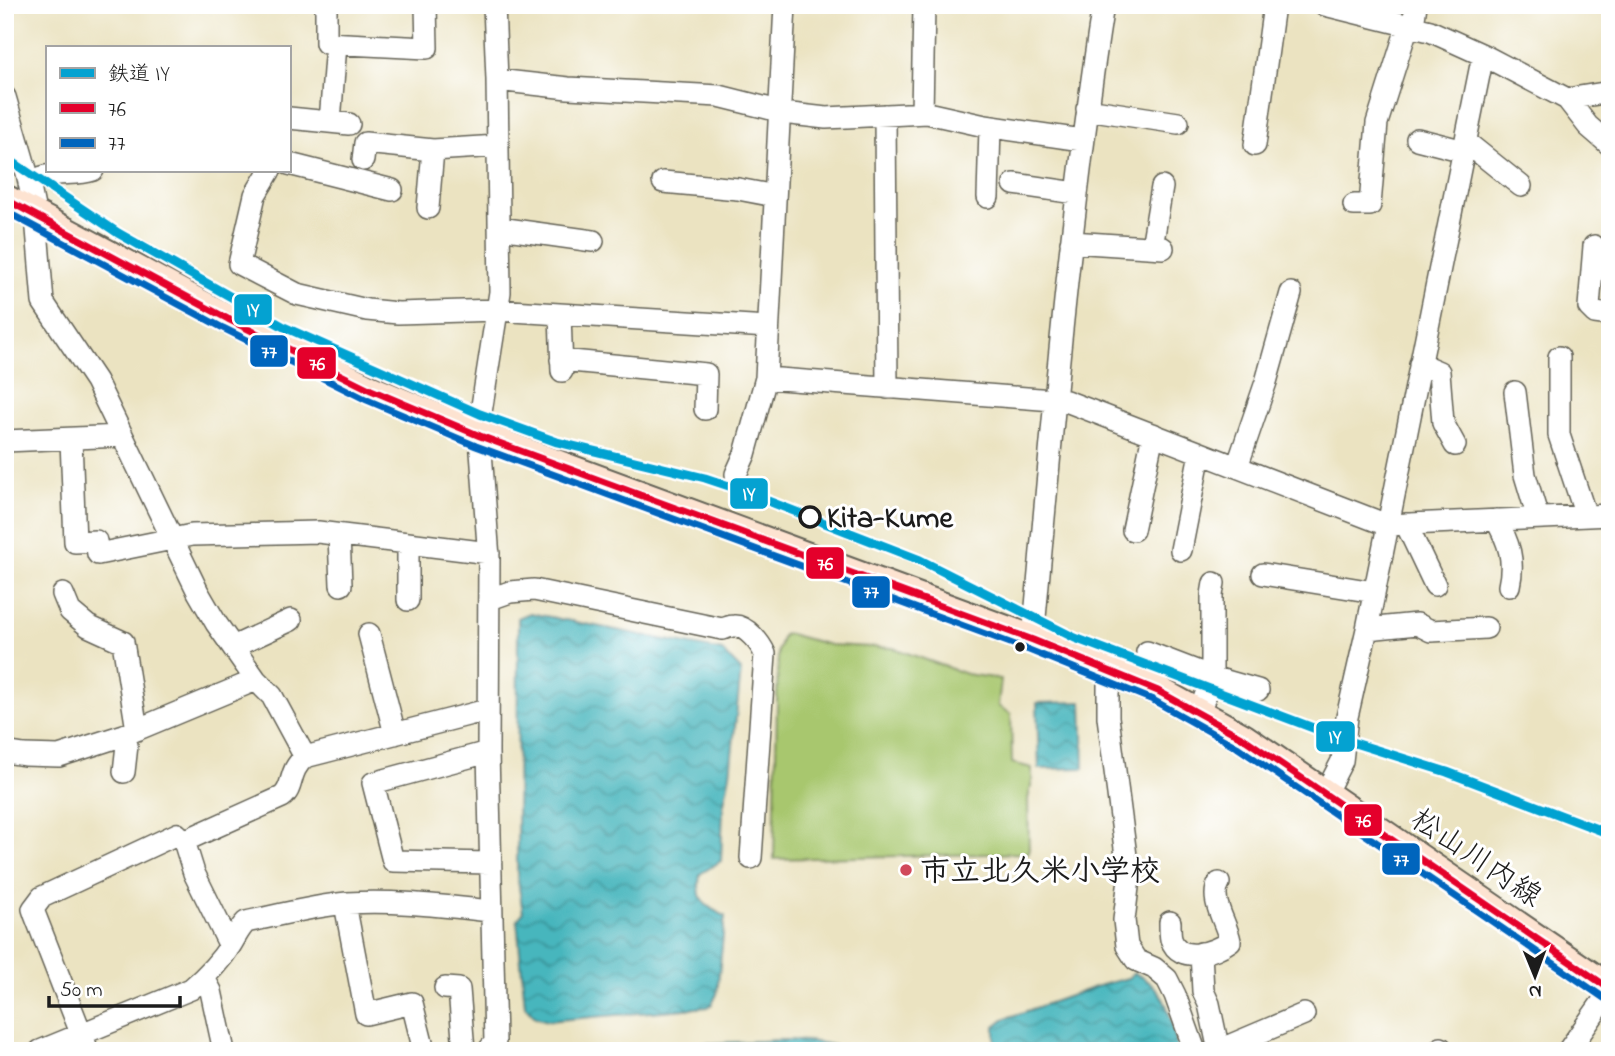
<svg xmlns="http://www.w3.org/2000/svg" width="1615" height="1056" font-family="'Indie Flower','Klee One',sans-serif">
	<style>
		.garden { fill: #a8c76e; stroke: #627245; stroke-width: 2 }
		.water { fill: url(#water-waves); stroke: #31696c; stroke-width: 2 }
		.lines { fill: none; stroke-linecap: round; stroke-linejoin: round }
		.street-casing { stroke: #646256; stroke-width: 24 }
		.secondary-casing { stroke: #646256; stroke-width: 32 }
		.street { stroke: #fff; stroke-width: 21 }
		.secondary { stroke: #fde3d1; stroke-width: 28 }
		.bus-1-casing { stroke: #fff; stroke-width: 12 }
		.bus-2-casing { stroke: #fff; stroke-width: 12 }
		.bus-1 { stroke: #e4002b; stroke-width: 7 }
		.bus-2 { stroke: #0065bd; stroke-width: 7 }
		.rail-1-casing { stroke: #fff; stroke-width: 14 }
		.rail-1 { stroke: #04a2d1; stroke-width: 9 }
		.stop-dot { fill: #fff; stroke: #1c1c1c; stroke-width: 3.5 }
		.bus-dot { fill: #1c1c1c; stroke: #fff; stroke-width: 2.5 }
		.poi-dot { fill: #d1495b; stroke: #fff; stroke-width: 2.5 }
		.labels { text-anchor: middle; stroke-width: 6; stroke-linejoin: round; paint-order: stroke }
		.stop-label { font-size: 30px; font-weight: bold; fill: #1c1c1c; stroke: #fff; text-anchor: start }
		.street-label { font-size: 30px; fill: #1c1c1c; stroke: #fff }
		.poi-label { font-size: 30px; font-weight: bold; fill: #1c1c1c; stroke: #fff; text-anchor: start }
		.line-badge { stroke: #fff; stroke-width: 2.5 }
		.badge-label { font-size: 19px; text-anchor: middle; font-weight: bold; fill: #fff }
	</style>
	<defs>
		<pattern id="water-waves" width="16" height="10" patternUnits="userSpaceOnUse" patternTransform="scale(1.75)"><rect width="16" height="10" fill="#46b6bd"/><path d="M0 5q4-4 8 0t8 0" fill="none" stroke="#3a9399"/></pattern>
	</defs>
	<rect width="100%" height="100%" fill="#fff"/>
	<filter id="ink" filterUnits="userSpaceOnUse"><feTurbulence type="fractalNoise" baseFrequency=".0143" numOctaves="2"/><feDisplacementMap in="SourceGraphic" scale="14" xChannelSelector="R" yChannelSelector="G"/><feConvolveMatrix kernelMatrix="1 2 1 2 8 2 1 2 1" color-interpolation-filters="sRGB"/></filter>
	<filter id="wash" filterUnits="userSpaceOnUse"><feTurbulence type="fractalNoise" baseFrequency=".00686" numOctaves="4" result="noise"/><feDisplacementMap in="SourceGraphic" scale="28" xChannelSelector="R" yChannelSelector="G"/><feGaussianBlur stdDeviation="1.57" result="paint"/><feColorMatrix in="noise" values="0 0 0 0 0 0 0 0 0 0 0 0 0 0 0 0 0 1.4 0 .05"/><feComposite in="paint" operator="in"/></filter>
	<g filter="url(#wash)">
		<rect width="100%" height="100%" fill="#ebe3c1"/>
		<path class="garden" d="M789,634L830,645L893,648L966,674L1001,679L998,706L1011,714L1012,763L1032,768V781L1028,799L1029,853L774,859L778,651L783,635Z"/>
		<path class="water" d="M530,613L722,651L741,670L730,774L723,808L721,861L700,874C696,901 703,905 725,916L717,994L712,1004L708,1007L547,1021L535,1017L525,1006L517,920L523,913L517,874L518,618Z
			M1082,702L1084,768L1039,769L1037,703Z
			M1134,973C1169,988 1170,1017 1178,1051H995V1026L1004,1019L1101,985L1128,978Z
			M785,1040C808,1041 829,1042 851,1051H628L691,1044Z"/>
	</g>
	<g filter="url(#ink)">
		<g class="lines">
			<defs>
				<path id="street" d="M1325,5L1430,31L1483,55L1567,99L1588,126L1610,145
					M326,6V43L427,48L426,5
					M1413,26L1416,5
					M497,80L568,88L719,96L791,114L826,118L927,113L985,126L1082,140
					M5,97L27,173L36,217L43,302L96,381L198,592L216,623L256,680L272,696L305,757L487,710
					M1567,99L1610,92
					M1087,109L1178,123
					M922,113L924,5
					M885,115L887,388
					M289,118L349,124
					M330,122L336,44
					M1417,139L1464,151
					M1466,142L1521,186
					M1255,145L1274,5
					M363,160L365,143L433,150L498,146
					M289,164L392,190
					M270,170L255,195L239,264L297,294L367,310L398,313L497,310L768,327
					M663,182L738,189L775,196
					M29,184C47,169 72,177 93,170
					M1014,184L1076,193
					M988,197L990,127
					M1354,205H1370L1377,123L1408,25
					M428,208L433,150
					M499,228L593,241
					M1071,242L1163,248
					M1594,246L1589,307L1595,313L1610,315
					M1152,247L1162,187
					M560,314L562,371
					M1559,357V435L1586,516
					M561,360L706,374L705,409
					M1420,364L1439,372L1443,423L1455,445
					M766,378L1066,401L1387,525L1610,515
					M1515,392L1525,475L1538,518
					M71,440L75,542L96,541L98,554L192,535L318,532L489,553
					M5,441L122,436
					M1237,467L1266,382L1291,293
					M736,474L745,454L766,378L785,5
					M1496,520C1509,542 1515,560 1509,586
					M1406,524L1435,585
					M1133,530L1153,434
					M339,535L341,585
					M408,543V600
					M1181,550L1200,453
					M1263,574L1374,592
					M63,594L70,611L88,626L123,642L137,730
					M490,599L510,592L534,590L722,629C726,628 730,626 734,626C746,625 761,644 765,654L751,858
					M1367,629L1417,624L1431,631L1486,628
					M369,634L395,734
					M1033,640C1052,428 1070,216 1103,5
					M233,647L291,620
					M1147,652L1212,677L1258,690
					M1108,669V717L1129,879L1124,920L1127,946L1136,960L1154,968L1167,979L1175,995L1195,1051
					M1199,713L1212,677V595L1214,583
					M124,735L127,745L124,772
					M5,752L24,755L59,756L124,735L256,680
					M488,752L373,783L393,861L490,863
					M1325,794L1342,761L1347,717L1367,629L1483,55
					M184,841L282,797C295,787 287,772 305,757
					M345,904L366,1014L412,1003L424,1051
					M1170,922C1170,928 1170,934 1171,939C1179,965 1215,952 1230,941C1227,923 1209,900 1219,883
					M1201,953L1203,991L1209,1004L1219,1051
					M204,978L211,991L224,1051
					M445,988L459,989L464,1051
					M1441,1048L1443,1051
					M1219,1050L1304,1014
					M40,1051L191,989C205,977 220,962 230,946C236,937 238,930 246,922C279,915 313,906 347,903C395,900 443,906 491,911
					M88,1051L35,915L33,909L42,897L177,834L184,841L194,873L230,946
					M488,1051L495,1042L488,752L489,558L479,425L500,292L497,80L494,5
					M1568,1051L1610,991"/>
				<path id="secondary" d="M5,199L228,319L371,390L480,436L1033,640L1158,691L1243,738L1610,989"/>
			</defs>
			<use href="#street" class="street-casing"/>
			<use href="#secondary" class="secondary-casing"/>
			<use href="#street" class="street"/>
			<use href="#secondary" class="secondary"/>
			<defs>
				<path id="bus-1" d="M5,199L228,319L371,390L480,436L1033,640L1158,691L1243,738L1610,989"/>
				<path id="bus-2" d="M5,211L223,328L367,400L476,446L1029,650L1153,700L1237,747L1604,998"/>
			</defs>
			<use href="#bus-1" class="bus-1-casing"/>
			<use href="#bus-2" class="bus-2-casing"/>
			<use href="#bus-1" class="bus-1"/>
			<use href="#bus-2" class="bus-2"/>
			<defs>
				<path id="rail-1" d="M5,157L118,233L284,327L480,414L557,442L705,478L732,487L920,560L1075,638L1345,740L1447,772L1610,834"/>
			</defs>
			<use href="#rail-1" class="rail-1-casing"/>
			<use href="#rail-1" class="rail-1"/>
		</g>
	</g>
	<circle class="stop-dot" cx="810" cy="517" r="10"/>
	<circle class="bus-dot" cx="1020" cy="647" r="6"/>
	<circle class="poi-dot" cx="906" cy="870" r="7"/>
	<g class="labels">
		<g class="stop-label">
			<text x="827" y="527">Kita-Kume</text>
		</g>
		<g class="street-label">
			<text transform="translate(1477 857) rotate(34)" y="10">松山川内線</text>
		</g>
		<g class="poi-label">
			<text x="920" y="880">市立北久米小学校</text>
		</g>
	</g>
	<g class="line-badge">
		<rect x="233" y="293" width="40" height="33" rx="7" fill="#04a2d1"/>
		<rect x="249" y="334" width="40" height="34" rx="7" fill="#0065bd"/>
		<rect x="296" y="346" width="41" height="34" rx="7" fill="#e4002b"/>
		<rect x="729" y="477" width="40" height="33" rx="7" fill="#04a2d1"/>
		<rect x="805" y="546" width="40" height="34" rx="7" fill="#e4002b"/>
		<rect x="851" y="575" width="40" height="34" rx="7" fill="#0065bd"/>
		<rect x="1315" y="720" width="41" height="33" rx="7" fill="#04a2d1"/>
		<rect x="1343" y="803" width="40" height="34" rx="7" fill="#e4002b"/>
		<rect x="1381" y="842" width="40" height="34" rx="7" fill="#0065bd"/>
	</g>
	<g class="badge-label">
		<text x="253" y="316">IY</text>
		<text x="269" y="358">77</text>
		<text x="317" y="370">76</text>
		<text x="749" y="500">IY</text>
		<text x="825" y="570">76</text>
		<text x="871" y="598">77</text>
		<text x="1335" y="743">IY</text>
		<text x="1363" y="827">76</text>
		<text x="1401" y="866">77</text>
	</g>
	<rect width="1615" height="1056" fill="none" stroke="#fff" stroke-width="28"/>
	<rect x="46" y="46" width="245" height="126" fill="#ffffff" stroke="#a4a4a4" stroke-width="2"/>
	<rect x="60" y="68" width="35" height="10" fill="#04a2d1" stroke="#a4a4a4" stroke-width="2"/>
	<text x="108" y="80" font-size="21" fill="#1c1c1c">鉄道 IY</text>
	<rect x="60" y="103" width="35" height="10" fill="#e4002b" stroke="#a4a4a4" stroke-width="2"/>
	<text x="108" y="116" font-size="21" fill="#1c1c1c">76</text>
	<rect x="60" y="138" width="35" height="10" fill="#0065bd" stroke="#a4a4a4" stroke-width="2"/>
	<text x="108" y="150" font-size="21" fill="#1c1c1c">77</text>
	<g transform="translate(1535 976) rotate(179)" stroke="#ffffff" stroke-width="5" paint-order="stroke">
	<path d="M0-5L12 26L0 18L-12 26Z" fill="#1c1c1c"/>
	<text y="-10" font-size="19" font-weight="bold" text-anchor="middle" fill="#1c1c1c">N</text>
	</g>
	<path d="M49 996v10h131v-10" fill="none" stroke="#1c1c1c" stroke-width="3.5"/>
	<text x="60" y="996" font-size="21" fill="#1c1c1c" stroke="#ffffff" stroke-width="5" paint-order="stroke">50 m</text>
</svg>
